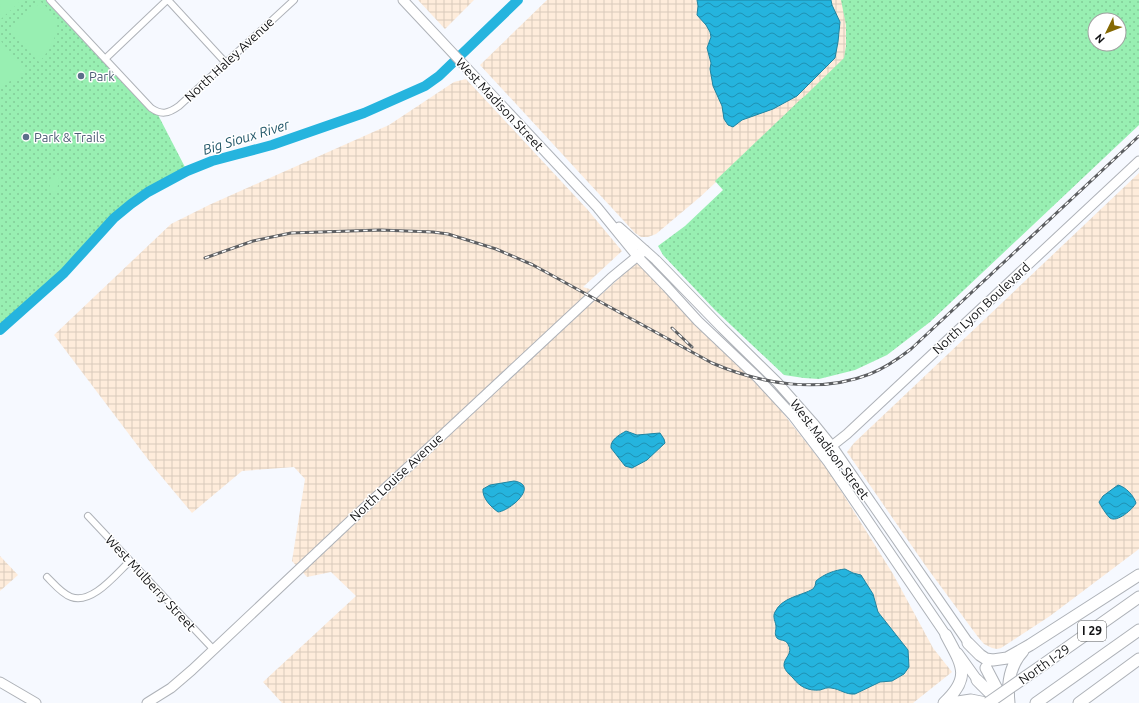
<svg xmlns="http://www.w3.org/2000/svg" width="1139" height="703" font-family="Ubuntu,sans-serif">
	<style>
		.industrial { fill: url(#industrial-grid) }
		.park { fill: url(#park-dots); fill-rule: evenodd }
		.pitch { fill: #98efb2 }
		.water { fill: url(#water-waves); stroke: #1f84a2 }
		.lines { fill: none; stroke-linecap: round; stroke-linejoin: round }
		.river { stroke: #25b4de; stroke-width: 10 }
		.street-casing { stroke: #aeb2b8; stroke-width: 8 }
		.secondary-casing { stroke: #aeb2b8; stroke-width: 11 }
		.highway-casing { stroke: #aeb2b8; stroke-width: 13 }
		.street { stroke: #fff; stroke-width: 6 }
		.secondary { stroke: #fff; stroke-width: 9 }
		.highway { stroke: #fff; stroke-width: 11 }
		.rail-casing { stroke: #5d5f62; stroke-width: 3 }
		.rail { stroke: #fff; stroke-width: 1.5; stroke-dasharray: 4.5; stroke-linecap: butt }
		.highway-bridge-casing { stroke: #aeb2b8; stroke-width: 13; stroke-linecap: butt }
		.highway-bridge { stroke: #fff; stroke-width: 11 }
		.service-dot { fill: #5c6f8a; stroke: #fff; stroke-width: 1.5 }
		.labels { text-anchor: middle; stroke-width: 3; stroke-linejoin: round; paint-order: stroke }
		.shield { fill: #fff; stroke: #595a5b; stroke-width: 1 }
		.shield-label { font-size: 12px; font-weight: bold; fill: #121315 }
		.street-label { font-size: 13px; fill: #121315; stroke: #fff }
		.service-label { font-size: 13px; fill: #4e5e75; stroke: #fff; text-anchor: start }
		.water-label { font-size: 14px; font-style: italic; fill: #225769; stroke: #fff }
	</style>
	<defs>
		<pattern id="industrial-grid" width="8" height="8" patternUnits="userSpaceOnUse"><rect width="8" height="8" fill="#feecdb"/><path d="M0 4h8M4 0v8" fill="none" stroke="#d9cabb"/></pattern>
		<pattern id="park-dots" width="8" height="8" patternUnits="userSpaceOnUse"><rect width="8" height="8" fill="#98efb2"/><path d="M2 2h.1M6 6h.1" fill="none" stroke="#82cc98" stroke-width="1.8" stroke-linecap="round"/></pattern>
		<pattern id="water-waves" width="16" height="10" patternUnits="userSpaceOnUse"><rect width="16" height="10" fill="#25b4de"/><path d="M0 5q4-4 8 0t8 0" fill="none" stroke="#1f91b3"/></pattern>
	</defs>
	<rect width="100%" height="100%" fill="#f6f9ff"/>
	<path class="industrial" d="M418,0H474L445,29Z
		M547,0H875L892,18L700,197L656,234L648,237H641L635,233L480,65Z
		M466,79L587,209L622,251L583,287L603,293L637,262L763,388L828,470L893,574L933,648L952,672L913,703H282L263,682L356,596L331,572L307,577L292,561L305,479L294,467L242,471L192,513L156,470L54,335L171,224L209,205L389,125L454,82Z
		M1139,173V549L1050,616L1001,648L997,649L992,648L984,644L978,637L925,565L847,452L854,443Z
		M0,556L18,575L0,591Z"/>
	<path class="park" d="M0,0H51L156,111L187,171L148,192L131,204L114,218L64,273L0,330Z
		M841,0H1139V125L930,322L887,355L855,370L819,379L804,378L784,375L715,310L663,255L658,246L685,226L723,190L715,181L800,100L806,95L810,91L844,58L846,46V25ZM1095,20H1119V44H1095Z"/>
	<path class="pitch" d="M0,0H22L1,19Z
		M41,2C47,7 56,17 57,25C59,34 46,56 39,62L11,33V28Z
		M0,41H1L25,72L16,79L0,85Z
		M51,176L59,177L57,192L49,191Z"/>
	<path class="water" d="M697,0H831L832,5L840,22L838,42L835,58L797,96L773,109L742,120L733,127L728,125L724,119L722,106L713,86L710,69L711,63L707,48L711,37L710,32L706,25L697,15L698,6Z
		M626,431L637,435L660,433L664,439L665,443L647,460L632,468L625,466L611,448C610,440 619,435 626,431Z
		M514,481C540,485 510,511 498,512C491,507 482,498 483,489L490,485Z
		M1118,485C1126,487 1134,496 1136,503C1133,509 1117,523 1110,518C1108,517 1100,505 1099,502L1103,496Z
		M845,569L853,573L861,575L873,594L878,612L908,650L909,667L904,674L892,681L880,682L855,694C846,695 840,689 831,688C827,687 824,689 820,690C808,691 800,687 793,678C790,675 785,671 784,666C783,658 794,654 788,644C785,639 780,641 777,638C774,634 776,631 776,627C776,622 772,617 775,612C782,597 801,596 813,589L815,586L816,581C824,574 835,570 845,569Z"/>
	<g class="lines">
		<path class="river" d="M0,330L64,273L114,218L131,204L148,192L187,171L212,161L272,145L364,113L425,86L439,76L518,0"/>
		<defs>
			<path id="street" d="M50,0L151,108C161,115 168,114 179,106L294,0
				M168,0L225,62
				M105,59L167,0
				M88,516L214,650
				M47,577C54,584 62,594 71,597C92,605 116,574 130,561"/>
			<path id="secondary" d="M403,0L597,207L637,256L667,287L698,321L758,378L793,416L828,462L950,641
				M619,227L656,260L722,328L777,382L815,425L832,446L972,648
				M828,449L847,434L1139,161
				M958,653L981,685
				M0,682L36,703
				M147,703L171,688L192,670L348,523L611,278L645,250"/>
			<path id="highway" d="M968,643L980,655L986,659L993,660L1007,658L1030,645L1139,575
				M1044,664L1139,597
				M986,668L998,691L1002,703
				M977,680L1000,703
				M944,703C972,677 962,665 946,635
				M951,703L971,700L986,703
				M1009,703C1007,684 1010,665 1023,651
				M1036,703L1139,630
				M1079,703L1139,659"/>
		</defs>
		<use href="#street" class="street-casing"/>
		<use href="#secondary" class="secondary-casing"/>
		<use href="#highway" class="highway-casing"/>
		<use href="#street" class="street"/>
		<use href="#secondary" class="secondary"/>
		<use href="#highway" class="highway"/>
		<defs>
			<path id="rail" d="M205,258L253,241L291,233L380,230L433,232L448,234L496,249L533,265L712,363C761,384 819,394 870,374C885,368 898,359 911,349L1139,136
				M672,328L692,347"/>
		</defs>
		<use href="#rail" class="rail-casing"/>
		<use href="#rail" class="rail"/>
		<defs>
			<path id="highway-bridge" d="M988,703L1044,664"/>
		</defs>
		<use href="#highway-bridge" class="highway-bridge-casing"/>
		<use href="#highway-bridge" class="highway-bridge"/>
	</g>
	<g class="service-dot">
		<circle cx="81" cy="76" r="4"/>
		<circle cx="26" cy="137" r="4"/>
	</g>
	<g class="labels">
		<rect class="shield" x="1078" y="621" width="28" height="20" rx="3"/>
		<g class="shield-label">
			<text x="1092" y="635">I 29</text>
		</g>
		<g class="street-label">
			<text transform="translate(229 59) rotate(-43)" y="5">North Haley Avenue</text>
			<text transform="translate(500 104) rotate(47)" y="5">West Madison Street</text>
			<text transform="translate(981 308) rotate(-43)" y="5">North Lyon Boulevard</text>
			<text transform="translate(830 449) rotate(53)" y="5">West Madison Street</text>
			<text transform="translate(396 477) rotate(-43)" y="5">North Louise Avenue</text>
			<text transform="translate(151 583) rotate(47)" y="5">West Mulberry Street</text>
			<text transform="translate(1044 664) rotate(-35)" y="5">North I-29</text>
		</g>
		<g class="service-label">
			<text x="89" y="81">Park</text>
			<text x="34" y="142">Park &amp; Trails</text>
		</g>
		<g class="water-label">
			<text transform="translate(246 137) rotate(-17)" y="5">Big Sioux River</text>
		</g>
	</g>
	<g transform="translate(1107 32) rotate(227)"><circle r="19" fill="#ffffff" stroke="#a0a1a1"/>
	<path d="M0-3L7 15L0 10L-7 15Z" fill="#856903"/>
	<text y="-6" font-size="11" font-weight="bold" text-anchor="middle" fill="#121315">N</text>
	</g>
</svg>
